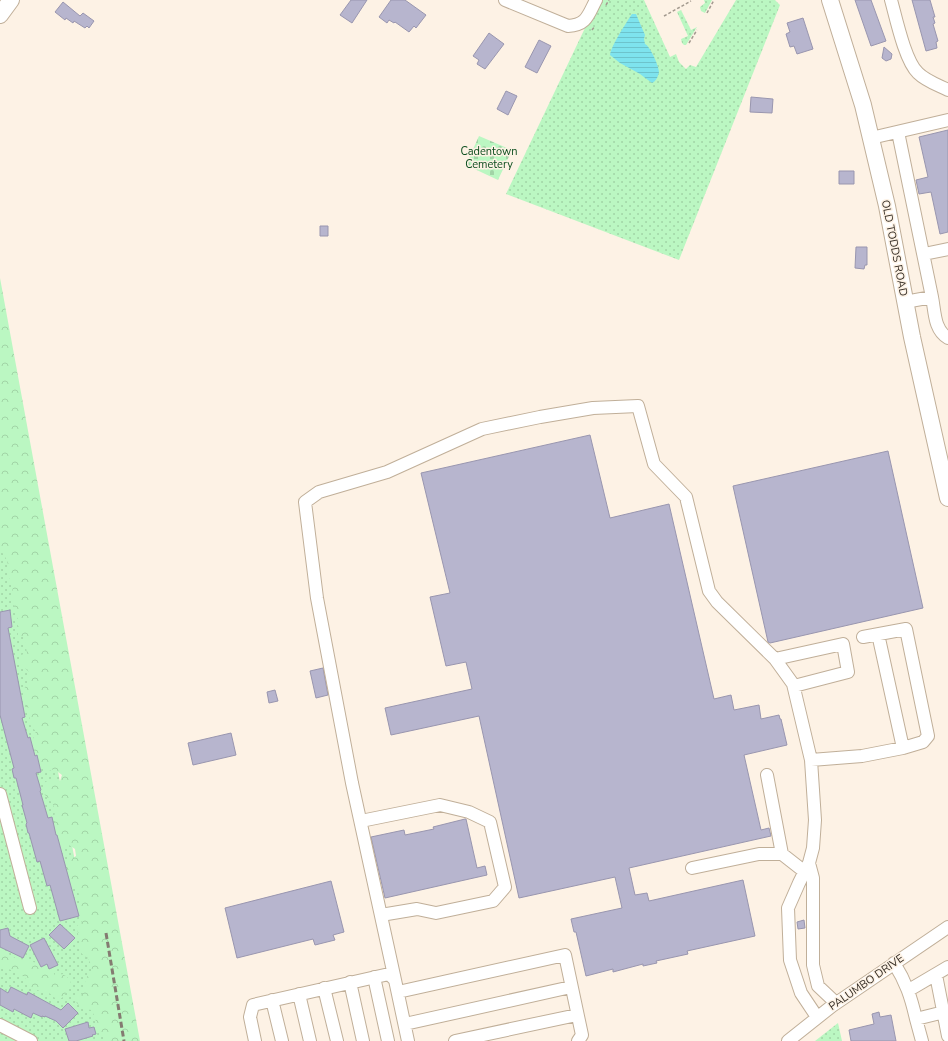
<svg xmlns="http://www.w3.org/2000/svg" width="948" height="1041" font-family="'Nunito Sans',sans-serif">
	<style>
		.green { fill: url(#green-dots) }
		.forest { fill: url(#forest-crowns) }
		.cemetery { fill: url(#cemetery-stones) }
		.water { fill: url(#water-rules) }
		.building { fill: #b7b5ce; stroke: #9996af }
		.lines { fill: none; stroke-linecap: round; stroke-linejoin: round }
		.minor-casing { stroke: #c0af99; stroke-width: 14 }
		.major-casing { stroke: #c0af99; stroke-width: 18 }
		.path { stroke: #a39a8f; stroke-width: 1.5; stroke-dasharray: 3 2; stroke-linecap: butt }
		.minor { stroke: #fff; stroke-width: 12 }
		.major { stroke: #fff; stroke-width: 16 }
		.rail { stroke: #847b71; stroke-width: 3; stroke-dasharray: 6 3; stroke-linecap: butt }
		.labels { text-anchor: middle; stroke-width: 3; stroke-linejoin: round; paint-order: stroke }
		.park-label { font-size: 11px; fill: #0c4e1e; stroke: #fdf2e5 }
		.street-label { font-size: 11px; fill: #312a22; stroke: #fdf2e5 }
	</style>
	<defs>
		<pattern id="green-dots" width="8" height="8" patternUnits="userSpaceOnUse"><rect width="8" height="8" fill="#bbf7c2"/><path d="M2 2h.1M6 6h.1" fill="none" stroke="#a1d4a6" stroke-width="1.8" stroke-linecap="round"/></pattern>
		<pattern id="forest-crowns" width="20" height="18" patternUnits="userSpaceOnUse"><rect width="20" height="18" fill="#bbf7c2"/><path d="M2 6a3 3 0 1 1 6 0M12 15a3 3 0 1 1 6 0" fill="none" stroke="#a1d4a6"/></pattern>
		<pattern id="cemetery-stones" width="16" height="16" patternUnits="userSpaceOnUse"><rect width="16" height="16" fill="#bbf7c2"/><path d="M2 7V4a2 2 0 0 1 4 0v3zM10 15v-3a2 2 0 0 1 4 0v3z" fill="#a1d4a6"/></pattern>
		<pattern id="water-rules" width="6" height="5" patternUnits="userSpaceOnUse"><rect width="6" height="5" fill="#7ee3ee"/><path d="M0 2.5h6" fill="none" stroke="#6dc3cc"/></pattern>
	</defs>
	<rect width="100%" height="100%" fill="#fdf2e5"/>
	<path class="green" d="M603,0H644L670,57L676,54L679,62L686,69L690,65L696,67L736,0H775L780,5L679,260L506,194L585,28L595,15Z
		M704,0H712L705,13L701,11L700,7L705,3Z
		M681,10L691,30L697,27L686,45H684L682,43L681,39L688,36L677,12Z
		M0,488L5,491L109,1041H0Z
		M838,1023L842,1041H815Z"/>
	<path class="forest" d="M0,278L140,1041H106L99,1029L95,1025L96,1018L91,1010L81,1008L73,998L83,994L86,977L92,974C91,964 91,959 82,954L80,948L77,926L82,922L75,911L80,901L78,890L69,885L62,865L76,856L75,849L69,845L63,849H59L55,838L58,830L54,819L55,811L53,804L44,794V783L52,778L60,781L62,775L54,769L44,773L42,766L36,760L30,747L36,731L31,727L28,708L23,700L24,689L28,682L30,673L21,664V655L27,653L24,637L18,635V619L15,614L12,593L13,584C4,572 10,572 7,561C6,557 2,553 0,549Z
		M0,949L15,958L32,962L43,963L51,966L55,976L63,974L71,980L70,986L62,998H55C46,988 43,994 33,988C29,986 28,982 25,978C22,974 6,968 0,966Z"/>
	<path class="cemetery" d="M479,136L512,150L498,180L466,165Z"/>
	<path class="water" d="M632,14H636L645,35L644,39L645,44C650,46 659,66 659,72C658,77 656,81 652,83L640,74L620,63L610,55C611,46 626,23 632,14Z"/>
	<path class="building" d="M351,0H367L352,23L340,15Z
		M391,0H405L426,15L416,28L414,26L409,32L395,22L394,23L389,20L387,23L379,17Z
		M855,0H871L886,41L871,46Z
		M912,0H930L935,17H933L935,23L933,24L938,41L936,42L937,48L926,51Z
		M63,2L80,16L83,13L94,21L89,28L87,26L85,28L74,21L73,23L66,18L65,20L55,12Z
		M803,18L813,49L797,54L794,46L790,47L786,34L790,32L787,23Z
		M489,33L504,44L485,69L477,64L479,60L473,56Z
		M539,40L551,46L537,73L525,67Z
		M884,47L892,54L891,59L886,61L882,58Z
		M506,91L517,96L508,115L497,109Z
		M751,97L773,99L772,113L750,112Z
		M948,130V232L940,234L931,192L919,194L916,180L928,177L919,137Z
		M839,171H854V184H839Z
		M320,226H328V236H320Z
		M856,247H867V265H865L864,269L855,268Z
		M590,435L610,518L669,504L714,699L731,695L734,710L759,705L761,719L779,715L780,719H781L787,745L744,755L761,830L769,828L771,836L629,868L635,895L647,893L649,901L743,880L755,936L687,951L688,954L656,961L657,963L643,966V964L613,972V969L586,976L576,932H574L571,919L622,908L615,877L519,898L479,716L391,735L385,708L472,689L466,662L446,666L430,597L450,593L421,473Z
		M888,451L923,608L770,643L768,642L733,486Z
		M10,610L12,627L8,628L25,717L22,718L28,738L30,737L35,756L37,755L41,772L36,773L41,790L40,791L48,818L52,817L56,835H57L79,916L60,921L50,885L47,886L40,861L37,862L29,833H28L26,824L27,823L22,805H23L16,778H14L12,769L14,768L0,715V612Z
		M323,668L328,695L316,698L310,671Z
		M275,690L278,701L269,703L267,692Z
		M231,733L236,755L193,765L188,743Z
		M465,819H466L477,868L485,866L487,875L385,898L371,837L404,830L405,835L434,829L433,827Z
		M331,881L344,932L333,935L335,940L315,945L313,939L237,958L225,908Z
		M804,920L805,928L798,929L797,922Z
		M60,924L75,938L64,949L49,935Z
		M8,928L10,936L29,946L23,958L0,947V930Z
		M44,938L58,965L49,969L47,964L41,967L30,945Z
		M11,987L27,995L28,992L61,1010L68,1003L78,1013L63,1028L56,1021L45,1016V1017L42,1016V1017L33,1013L31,1018L14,1009L13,1012L0,1005V988L8,993Z
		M879,1012L880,1017L891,1015L896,1041H851L849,1030L874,1024L872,1014Z
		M88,1022L89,1028L94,1027L96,1034L92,1035L93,1036L76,1041H69L65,1029Z"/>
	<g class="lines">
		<defs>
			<path id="minor" d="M505,0L568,26C587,25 588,15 596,0
				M891,0C896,18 905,61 918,73C926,81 938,85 948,90
				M898,132L932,297
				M871,138L948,120
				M924,254L948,249
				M905,302L932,297C935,312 934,330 948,338
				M878,634L903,748
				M775,659L843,644L848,672L794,686
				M811,760L862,756L903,748L923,742L928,736L906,629L863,637
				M767,775L782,854
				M0,794L30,908
				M361,821L440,805L469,812L490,822L505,887L493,901L436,913L417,909L381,915
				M809,863L799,883L788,908L790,960L801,993L817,1017
				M692,868L759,854H782L805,872
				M894,963C906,982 911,997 916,1019L948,1011
				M936,975L948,1036
				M374,977L388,1041
				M395,980L352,783L317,598L305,502L319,492L387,472L482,429L540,417L593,408L638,406L654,464L686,497L709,591L717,602L775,659L793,684L811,760L815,820L813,848L809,863L813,878V965L818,986L836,1003
				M350,982L363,1041
				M324,988L337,1041
				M909,990L948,967
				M398,992L565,955L582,1035L578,1041
				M299,994L310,1041
				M272,1000L282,1041
				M916,1019L922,1041
				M405,1024L571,987
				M0,1025L31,1041
				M255,1041L250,1017L253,1005L389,974L395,980L408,1041
				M455,1041L577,1015
				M788,1041L832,1006L948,927"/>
			<path id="major" d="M830,0L863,105L887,206L912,337L948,498
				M0,15L11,0"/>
		</defs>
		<use href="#minor" class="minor-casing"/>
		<use href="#major" class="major-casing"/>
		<path class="path" d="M606,5L609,0
			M707,13L714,0
			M664,16L691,1
			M592,30L595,26
			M689,43L697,30"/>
		<use href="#minor" class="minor"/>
		<use href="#major" class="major"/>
		<path class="rail" d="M106,933L124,1041"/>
	</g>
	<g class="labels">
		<g class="park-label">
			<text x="489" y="155">Cadentown<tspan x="489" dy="13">Cemetery</tspan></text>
		</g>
		<g class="street-label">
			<text transform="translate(895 248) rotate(79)" y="4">OLD TODDS ROAD</text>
			<text transform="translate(866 982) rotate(-35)" y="4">PALUMBO DRIVE</text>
		</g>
	</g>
</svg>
